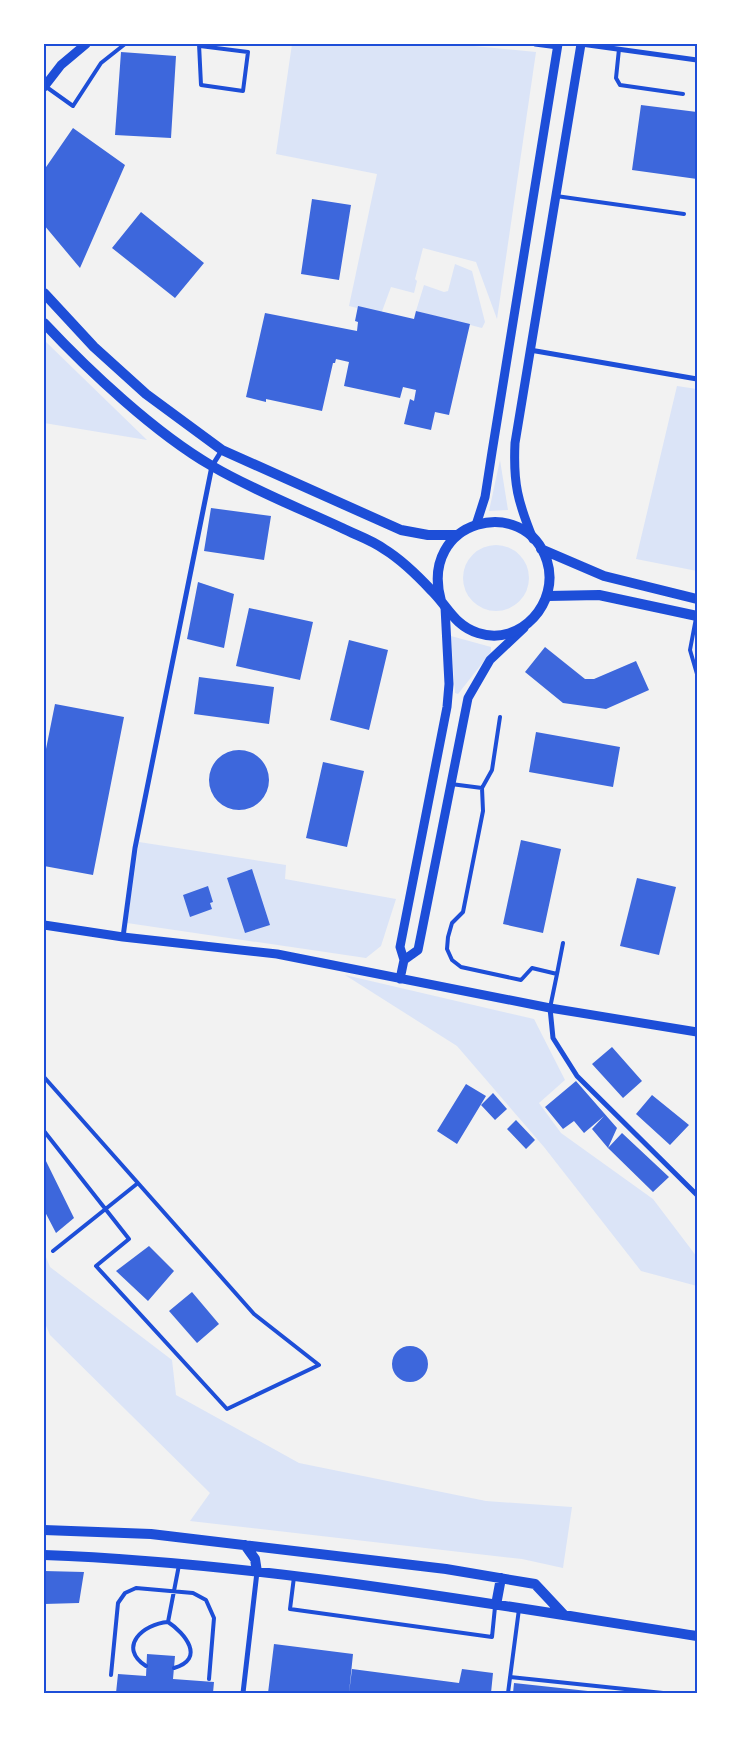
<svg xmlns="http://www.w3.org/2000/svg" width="741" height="1737" font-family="'PT Sans Narrow',sans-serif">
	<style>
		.green { fill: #dbe4f7 }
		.building { fill: #3d67dc }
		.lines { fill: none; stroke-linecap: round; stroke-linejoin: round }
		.service { stroke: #1d4ed8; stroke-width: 4 }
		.minor { stroke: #1d4ed8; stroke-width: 5 }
		.tertiary { stroke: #1d4ed8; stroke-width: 9 }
		.secondary { stroke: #1d4ed8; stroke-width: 10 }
		.neatline { fill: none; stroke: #1d4ed8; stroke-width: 2 }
	</style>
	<rect width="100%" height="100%" fill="#f2f2f2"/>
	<path class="green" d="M292,44H453L536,52L497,319L476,262L423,248L415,279L417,281L414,293L391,287L381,314L349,306L377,174L276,154Z
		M455,264L472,271L485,322L482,328L416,311L424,285L444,292L448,291Z
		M44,340L147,440L44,423Z
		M677,386L697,389V571L636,559Z
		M500,460L508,510L489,511Z
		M463 578a33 33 0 1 1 66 0a33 33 0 1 1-66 0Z
		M451,636L491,647V652L458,694L455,693Z
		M139,842L286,865L285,879L396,899L381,946L366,958L127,923Z
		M345,975L534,1019L565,1080L539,1103L561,1133L653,1199L697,1257V1286L641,1271L544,1147L457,1046Z
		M44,1252L50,1267L172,1360L176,1395L299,1463L486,1501L572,1507L563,1568L522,1559L190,1521L210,1493L50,1335L44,1321Z"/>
	<path class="building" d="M121,52L176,56L171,138L115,135Z
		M641,105L697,112V179L632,170Z
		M73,128L125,165L80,268L44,225V170Z
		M312,199L351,205L339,280L301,274Z
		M141,212L204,263L175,298L112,248Z
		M358,306L414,319L416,311L470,324L449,415L435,412L431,430L404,424L410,399L414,401L416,390L403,387L400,398L344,386L349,362L336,359L335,363H333L322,411L266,399V402L246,397L265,313L357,331L358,322L355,321Z
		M211,508L271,516L264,560L204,551Z
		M198,582L234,594L224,648L187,639Z
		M249,608L313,622L300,680L236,666Z
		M349,640L388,650L369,730L330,720Z
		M545,647L585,679H594L636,661L649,690L606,709L563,703L525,672Z
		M199,677L274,687L269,724L194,714Z
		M55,704L124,717L93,875L44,866V759Z
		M536,732L620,747L613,787L529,772Z
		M209 780a30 30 0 1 1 60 0a30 30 0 1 1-60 0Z
		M323,762L364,771L347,847L306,838Z
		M521,840L561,849L543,933L503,924Z
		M252,869L270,925L245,933L227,878Z
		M637,878L676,887L659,955L620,946Z
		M208,886L213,902L210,903L212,909L190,917L183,895Z
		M612,1047L642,1081L623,1098L592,1064Z
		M576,1081L617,1128L608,1148L622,1133L669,1177L653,1192L608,1148L592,1129L604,1116L584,1133L574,1121L563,1129L545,1107Z
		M466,1084L486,1096L457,1144L437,1131Z
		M493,1093L507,1109L495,1120L481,1105Z
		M652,1095L689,1125L670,1145L636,1114Z
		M516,1120L535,1140L526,1149L507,1129Z
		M44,1157L74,1218L56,1233L44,1210Z
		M149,1246L174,1271L148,1301L116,1271Z
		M192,1292L219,1324L197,1343L169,1311Z
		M392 1364a18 18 0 1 1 36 0a18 18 0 1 1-36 0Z
		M44,1571L84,1572L79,1603L44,1604Z
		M274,1644L353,1654L349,1693H268Z
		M147,1654L175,1656L173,1679L214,1682L213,1693H116L118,1674L146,1676Z
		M352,1669L459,1683L462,1669L493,1673L491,1693H349Z
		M514,1683L597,1692V1693H513Z"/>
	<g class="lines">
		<path class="service" d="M199,44L201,85L243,91L248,52L200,46
			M619,49L616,78L620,85L683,94
			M45,86L73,106L101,63L125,44
			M556,196L684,214
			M696,618L690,650L697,674
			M500,717L492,770L482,788L483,811L463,912L452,923L448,937L447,949L452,960L461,967L521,980L532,968L557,974L550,1008
			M451,784L482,788
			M557,974L563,943
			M44,1077L254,1314L319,1365L227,1409L96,1266L129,1239L44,1131
			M53,1251L138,1183
			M294,1577L290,1609L492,1637L495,1607
			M168,1622C185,1633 206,1659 174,1668
			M146,1666C117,1647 143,1624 168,1622L179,1565
			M111,1675L118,1603L125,1593L136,1588L193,1593L206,1600L214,1618L209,1679
			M510,1677L663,1693
			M508,1693L519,1609"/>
		<path class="minor" d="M535,44L558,47
			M581,44L697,60
			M530,350L697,379
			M123,937L135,848L212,466L222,450
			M550,1008L553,1038L577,1076L697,1195
			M243,1693L257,1572"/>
		<path class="tertiary" d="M44,87L61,65L86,44
			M476,525L485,497L492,452L558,44
			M533,539C518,502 513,484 515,443L581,44
			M44,925L123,937L277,954L550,1008L697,1032
			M404,960L418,950L422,930L468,698L490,660L524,628
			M400,979L404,960L400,947L447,707L449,684L445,607"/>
		<path class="secondary" d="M44,293L94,347L146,394L222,450L401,530L428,535H457
			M44,323C89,371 155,433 212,466C253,490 299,508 342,528C356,535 372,540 384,549C402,560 418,576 432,591C448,607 455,626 478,633C521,647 560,602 547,561C525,493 418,519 441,601
			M541,549L604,576L697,599
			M548,596L599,595L697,616
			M44,1530L151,1534L446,1569L535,1584L564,1615
			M245,1545L255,1559L257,1572
			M44,1555C262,1563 482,1603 697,1636
			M496,1605L501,1578"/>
	</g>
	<rect width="741" height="1737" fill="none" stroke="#ffffff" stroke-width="90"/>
	<rect x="45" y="45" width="651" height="1647" class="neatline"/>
</svg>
